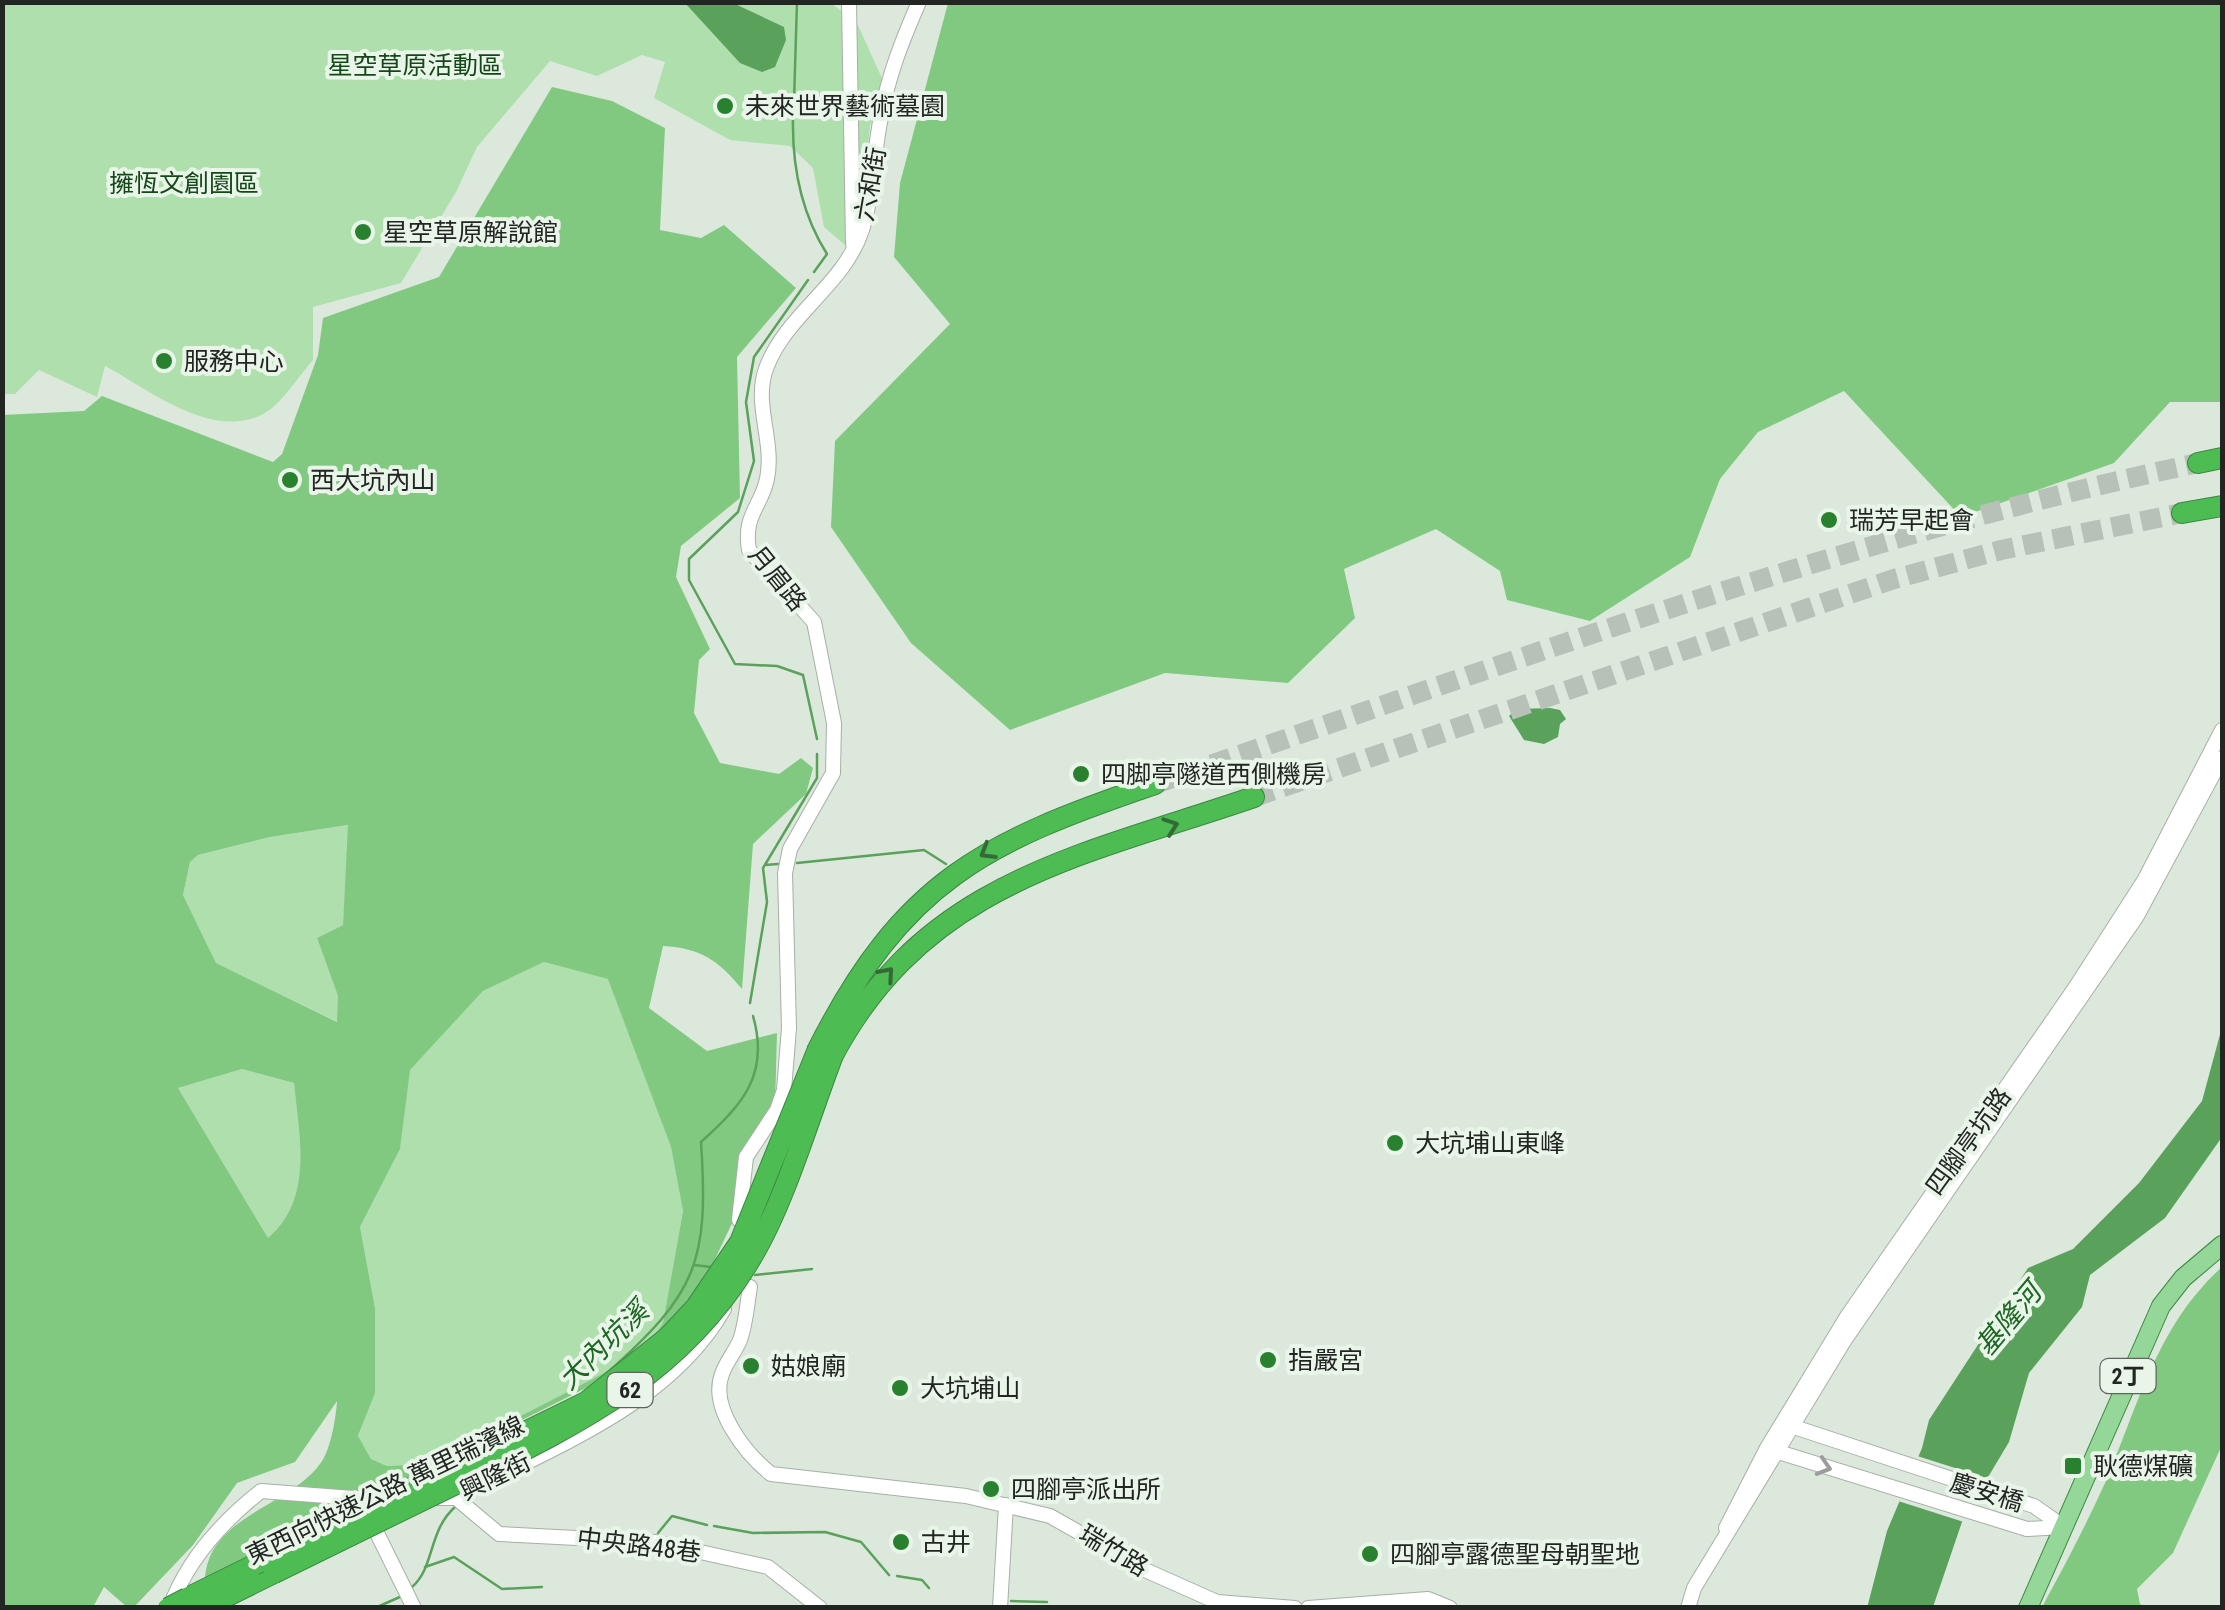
<svg xmlns="http://www.w3.org/2000/svg" width="2225" height="1610" font-family="'Roboto Condensed','Noto Sans TC',sans-serif">
	<style>
		.green { fill: #aedfad }
		.forest { fill: #81c981; fill-rule: evenodd }
		.water { fill: #5aa15c }
		.pier { fill: #dde8dd }
		.lines { fill: none; stroke-linecap: round; stroke-linejoin: round }
		.stream { stroke: #5aa15c; stroke-width: 2.5 }
		.highway-tunnel { stroke: #b8c1b8; stroke-width: 20; stroke-dasharray: 20 10; stroke-linecap: butt }
		.minor-casing { stroke: #a6b0a6; stroke-width: 16 }
		.major-casing { stroke: #3d8842; stroke-width: 20 }
		.highway-casing { stroke: #3d8842; stroke-width: 22 }
		.minor { stroke: #fff; stroke-width: 14 }
		.major { stroke: #94d798; stroke-width: 18 }
		.highway { stroke: #4cbc53; stroke-width: 20 }
		.highway-bridge-casing { stroke: #3d8842; stroke-width: 22; stroke-linecap: butt }
		.highway-bridge { stroke: #4cbc53; stroke-width: 20 }
		.oneway { stroke: #356a38 }
		.oneway2 { stroke: #9c9d9c }
		.poi-dot { fill: #298130; stroke: #eaf5ea; stroke-width: 4 }
		.labels { text-anchor: middle; stroke-width: 8; stroke-linejoin: round; paint-order: stroke }
		.shield { fill: #eaf5ea; stroke: #5e645e; stroke-width: 2.5 }
		.shield-label { font-size: 22px; font-weight: bold; fill: #222622 }
		.park-label { font-size: 25px; fill: #154719; stroke: #eaf5ea }
		.poi-label { font-size: 25px; fill: #222622; stroke: #eaf5ea; text-anchor: start }
		.street-label { font-size: 25px; fill: #222622; stroke: #eaf5ea }
		.water-label { font-size: 28px; font-style: italic; fill: #1d6623; stroke: #eaf5ea }
	</style>
	<rect width="100%" height="100%" fill="#dde8dd"/>
	<path class="green" d="M2,3H831L857,23L886,87L870,126L861,210L846,246L824,227L813,168L790,146L730,140L654,98L665,62L642,55L597,76L550,61L477,147L456,192L401,283L313,307V360C299,376 282,403 265,413C213,442 150,390 105,366L97,397L39,370L15,394H3Z
		M349,825L343,925L317,938L338,996V1022L216,963L183,895L190,862L198,855L270,837Z
		M544,962L609,979L671,1147L683,1211L663,1323L647,1346L602,1374L428,1464L387,1466L371,1459L358,1437L375,1392V1308L360,1227L400,1149L409,1071L483,991Z
		M242,1069L294,1083C299,1137 314,1198 268,1238L178,1088Z"/>
	<path class="forest" d="M948,3H2222V402H2170L2114,463L1961,517L1844,391L1758,432L1720,479L1690,557L1590,621L1507,600L1500,571L1436,529L1344,569L1355,618L1288,683L1165,673L1010,730L911,643L831,527L835,441L950,324L894,257L900,183Z
		M552,87L612,101L665,128L660,230L701,238L724,225L796,288L737,357L740,498L681,546L676,577L710,649L699,660L694,713L720,763L779,774L801,758L813,768L806,794L753,844L742,989C719,961 701,948 663,946L649,1008L707,1051L777,1033L775,1107L742,1154L735,1217L707,1276L646,1351L594,1384L205,1579C209,1514 292,1507 322,1461C331,1447 336,1417 337,1401L295,1462L237,1483L193,1545L134,1607H127L104,1587L93,1607H3L2,415L84,411L102,396L273,462L282,454L318,355L323,318L439,277ZM348,825L343,925L317,938L338,996L337,1022L216,963L183,895L190,862L198,855L270,837ZM544,962L608,979L671,1147L683,1211L663,1323L646,1346L602,1374L428,1464L387,1466L371,1459L358,1436L375,1393V1308L360,1227L400,1149L410,1070L483,991ZM242,1069L294,1083C299,1137 314,1198 268,1238L178,1088Z
		M2222,1267V1445L2173,1553L2137,1589L2140,1604L2146,1607H2042C2064,1567 2086,1525 2105,1483C2138,1406 2157,1325 2222,1267Z"/>
	<path class="water" d="M685,3H733L784,27L786,40L775,67L762,72L740,63Z
		M1550,708L1560,710L1566,719L1560,724L1558,737L1544,744L1524,740L1509,716L1516,709Z
		M2222,1027V1137L2165,1218L2090,1275L2082,1307L2029,1373L2009,1442L1963,1519L1933,1607L1867,1608L1887,1531L1922,1448L1929,1420L2028,1268L2073,1249L2139,1183L2202,1101Z"/>
	<path class="pier" d="M1914,1455L1993,1480L1967,1523L1895,1500Z"/>
	<g class="lines">
		<path class="stream" d="M794,101L797,2
			M793,118C792,166 801,213 827,254L814,272
			M808,280L754,357L746,402L754,461L738,512L689,559V580L735,664L777,666L803,675L817,739
			M797,863L924,850L946,864
			M765,865L778,864
			M750,1003L767,902L763,868L817,778V754
			M694,1265L711,1267
			M755,1275L812,1269
			M607,1373C697,1293 709,1262 701,1142C742,1105 770,1075 753,1016
			M714,1526L753,1533L825,1532L861,1542L889,1575
			M658,1533L672,1516L707,1525
			M425,1567L454,1557L502,1589L542,1587
			M897,1576L922,1580L929,1588
			M412,1587C435,1567 428,1531 455,1507
			M1011,1601L1047,1602
			M375,1608L402,1596"/>
		<path class="highway-tunnel" d="M1155,784C1500,666 1841,539 2198,463
			M1254,797L1894,579L2001,550L2182,513"/>
		<defs>
			<path id="minor" d="M849,2L853,244
				M739,1220L746,1157L777,1110L784,1090L789,1028L785,873L790,849L833,773L834,723L814,622L749,550C743,515 761,507 767,479C775,440 752,403 767,366C788,313 844,285 862,230C874,192 873,155 881,117C888,76 902,41 919,2
				M750,1287C747,1304 746,1324 740,1340C735,1352 726,1362 722,1374C709,1408 746,1454 771,1474L966,1496L1050,1516L1145,1570L1217,1602L1295,1608
				M1785,1424L2034,1506L2064,1527
				M1772,1450L2027,1529L2064,1527
				M436,1498H456C551,1447 668,1407 724,1309
				M456,1498L499,1534L655,1542L768,1567L820,1608
				M370,1519L414,1608
				M1726,1528L1767,1448L1848,1315L2075,988L2145,879L2222,730
				M170,1607C187,1561 223,1521 261,1491L379,1500
				M1000,1608L1006,1505
				M1308,1608L1428,1599L1450,1608
				M1688,1608L1694,1588L1844,1341L2137,916L2222,758"/>
			<path id="major" d="M2028,1608L2161,1306L2183,1278L2222,1245"/>
			<path id="highway" d="M2198,463L2222,458
				M2182,513L2222,506
				M818,1049C903,881 984,842 1155,784
				M833,1055C926,881 1082,856 1254,797
				M187,1598L254,1565
				M203,1608L274,1573"/>
		</defs>
		<use href="#minor" class="minor-casing"/>
		<use href="#major" class="major-casing"/>
		<use href="#highway" class="highway-casing"/>
		<use href="#minor" class="minor"/>
		<use href="#major" class="major"/>
		<use href="#highway" class="highway"/>
		<defs>
			<path id="highway-bridge" d="M254,1565L586,1402L668,1337L696,1307L740,1242L818,1049
				M274,1573C338,1541 402,1510 466,1479C583,1422 687,1371 754,1253C785,1200 810,1115 833,1055
				M168,1608L187,1598"/>
		</defs>
		<use href="#highway-bridge" class="highway-bridge-casing"/>
		<use href="#highway-bridge" class="highway-bridge"/>
	</g>
	<defs><path id="oneway-chevron" d="M-2-3.5L2.5 0L-2 3.5" fill="none" stroke-width="1.6" stroke-linecap="round" stroke-linejoin="round" transform="scale(2.5)"/></defs>
	<g class="oneway">
		<use href="#oneway-chevron" transform="translate(1171 826) rotate(-19)"/>
		<use href="#oneway-chevron" transform="translate(987 852) rotate(149)"/>
		<use href="#oneway-chevron" transform="translate(887 974) rotate(-49)"/>
	</g>
	<use class="oneway2" href="#oneway-chevron" transform="translate(1824 1467) rotate(17)"/>
	<g class="poi-dot">
		<circle cx="725" cy="106" r="10"/>
		<circle cx="363" cy="232" r="10"/>
		<circle cx="164" cy="361" r="10"/>
		<circle cx="290" cy="480" r="10"/>
		<circle cx="1829" cy="520" r="10"/>
		<circle cx="1081" cy="774" r="10"/>
		<circle cx="1395" cy="1143" r="10"/>
		<circle cx="1268" cy="1360" r="10"/>
		<circle cx="751" cy="1366" r="10"/>
		<circle cx="900" cy="1388" r="10"/>
		<rect x="2063" y="1456" width="20" height="20" rx="5"/>
		<circle cx="991" cy="1489" r="10"/>
		<circle cx="901" cy="1542" r="10"/>
		<circle cx="1370" cy="1554" r="10"/>
	</g>
	<g class="labels">
		<g class="shield">
			<rect x="2100.5" y="1359" width="55" height="34" rx="8"/>
			<rect x="607.5" y="1373" width="45" height="34" rx="8"/>
		</g>
		<g class="shield-label">
			<text x="2128" y="1384">2丁</text>
			<text x="630" y="1398">62</text>
		</g>
		<g class="park-label">
			<text x="415" y="74">星空草原活動區</text>
			<text x="184" y="192">擁恆文創園區</text>
		</g>
		<g class="poi-label">
			<text x="745" y="115">未來世界藝術墓園</text>
			<text x="383" y="241">星空草原解說館</text>
			<text x="184" y="370">服務中心</text>
			<text x="310" y="489">西大坑內山</text>
			<text x="1849" y="529">瑞芳早起會</text>
			<text x="1101" y="783">四脚亭隧道西側機房</text>
			<text x="1415" y="1152">大坑埔山東峰</text>
			<text x="1288" y="1369">指嚴宮</text>
			<text x="771" y="1375">姑娘廟</text>
			<text x="920" y="1397">大坑埔山</text>
			<text x="2093" y="1475">耿德煤礦</text>
			<text x="1011" y="1498">四腳亭派出所</text>
			<text x="921" y="1551">古井</text>
			<text x="1390" y="1563">四腳亭露德聖母朝聖地</text>
		</g>
		<g class="street-label">
			<text transform="translate(870 184) rotate(-80)" y="9">六和街</text>
			<text transform="translate(778 578) rotate(51)" y="9">月眉路</text>
			<text transform="translate(1968 1141) rotate(-54)" y="9">四腳亭坑路</text>
			<text transform="translate(495 1476) rotate(-26)" y="9">興隆街</text>
			<text transform="translate(385 1490) rotate(-26)" y="9">東西向快速公路 萬里瑞濱線</text>
			<text transform="translate(1987 1492) rotate(17)" y="9">慶安橋</text>
			<text transform="translate(639 1545) rotate(7)" y="9">中央路48巷</text>
			<text transform="translate(1114 1550) rotate(31)" y="9">瑞竹路</text>
		</g>
		<g class="water-label">
			<text transform="translate(2008 1319) rotate(-50)" y="10">基隆河</text>
			<text transform="translate(603 1345) rotate(-44)" y="10">大內坑溪</text>
		</g>
	</g>
	<rect width="2225" height="1610" fill="none" stroke="#222622" stroke-width="10"/>
</svg>
